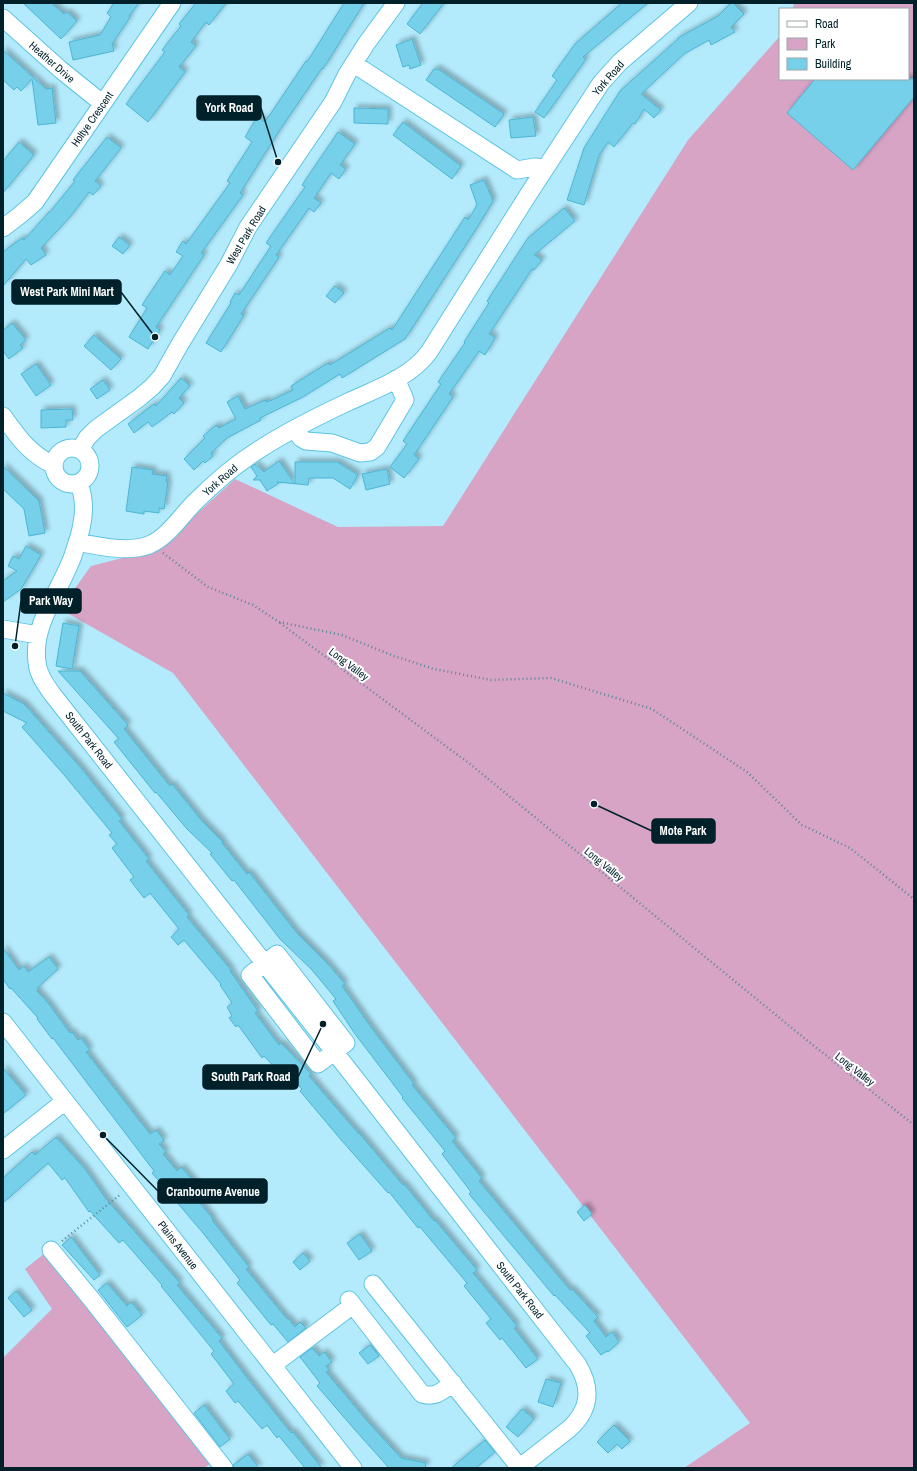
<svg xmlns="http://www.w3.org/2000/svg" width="917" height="1471" font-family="'Archivo Narrow',sans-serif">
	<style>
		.green { fill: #d7a4c6 }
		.building { fill: #77d0ea; stroke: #4cb5d2; filter: url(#shadow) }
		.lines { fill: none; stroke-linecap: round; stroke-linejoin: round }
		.minor-casing { stroke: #5dc4e2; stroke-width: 19 }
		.path { stroke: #5b8896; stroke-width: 2.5; stroke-dasharray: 1 3; stroke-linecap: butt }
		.minor { stroke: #fff; stroke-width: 17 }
		.labels { text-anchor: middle; stroke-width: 4; stroke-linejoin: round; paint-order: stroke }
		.street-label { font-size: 11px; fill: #00212a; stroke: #fff }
		.leader { fill: none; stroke: #00212a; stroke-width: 1.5 }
		.callout-dot { fill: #00212a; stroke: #fff; stroke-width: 1.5 }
		.callout { fill: #00212a; stroke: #00212a; stroke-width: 1.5 }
		.callout-label { font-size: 12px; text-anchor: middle; font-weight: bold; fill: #fff }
	</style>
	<defs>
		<filter id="shadow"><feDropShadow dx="3.5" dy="-3.5" stdDeviation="2" flood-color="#0004"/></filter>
	</defs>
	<rect width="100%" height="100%" fill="#b3ebfd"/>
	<path class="green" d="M794,3H914V1468H684L750,1423L173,673L60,609L91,566L158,549L235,479L338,527L443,526L688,140L780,36V79H908V9H793Z
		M45,1253L213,1462L204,1468H3V1358L52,1309L25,1269Z"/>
	<path class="building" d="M23,3H51L64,14L67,12L77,21L61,39Z
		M114,3H139L129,16L130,17L112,44L114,51L73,60L69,42L100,35L111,17L107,13Z
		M196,3H226L209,25L206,22L191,42L196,46L179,67L185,72L148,122L126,104L165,52L162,50L181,26L179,24Z
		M344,3H364L323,69L322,68L279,131L240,193L243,195L201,253L204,255L156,327L160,330L148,349L129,337L147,308L142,305L165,271L170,275L183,256L176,252L183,241L186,244L230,183L227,181L252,142L245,137L257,117L265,122L306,61L307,62Z
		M423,3H444L420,34L407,24Z
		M622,3H648L583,57L586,59L544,118L535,112L557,80L552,76L575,44Z
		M731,3H733L744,14L731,27L735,32L711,45L709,40L684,54L641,94L661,110L654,118L644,109L635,124L633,123L614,147L608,142L599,155L584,205L567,200L584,148L620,91L678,39V38L718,16Z
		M412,39L421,65L410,69L409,65L403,67L396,45Z
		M3,50L46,89L52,88L56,123L38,125L32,79L21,91L17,87L14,90L3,80Z
		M434,69H438L504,114L495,127L426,80Z
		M815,79H914V97L853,170L787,113Z
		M354,108L388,109V124L354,123Z
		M533,117L536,136L511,138L509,120Z
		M403,122L461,166L452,179L393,135Z
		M338,132L355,144L340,165L346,169L339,179L331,173L314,198L321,203L314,212L309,208L276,255L279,257L241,314L244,315L221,352L206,343L231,303L230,302L235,293L239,295L271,246L266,243L305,187L302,185Z
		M107,137L121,148L95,181L101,186L93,195L89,192L70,217L41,248L46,255L31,265L26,259L3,286V252L22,238L24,240L49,212H50L75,181L73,180Z
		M19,142L34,155L3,193V161Z
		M484,180L493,201L478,226L405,339L342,378L340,374L303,397L260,418L261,420L227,438L211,453L213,456L205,463L203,461L194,470L184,459L205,438L203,436L216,425L219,428L236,419L227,402L238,396L245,409L265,400L266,402L272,400L293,390L291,386L328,363L330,365L390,328L392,330L465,217L468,220L477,205L470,185Z
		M564,208L575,221L534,255L542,260L534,270L532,269L489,334L495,338L485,355L479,351L449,394L453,397L414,455L419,459L404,478L390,467L407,444L403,441L441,384L438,382L465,343L464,342L489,303L487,301L528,238Z
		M119,237L130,245L123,254L112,246Z
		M335,286L344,293L335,303L326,296Z
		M12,323L26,340L20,345L23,348L9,359L3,351V330Z
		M94,335L121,359L111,370L84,346Z
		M36,364L51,385L36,396L21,374Z
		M181,378L190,386L179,398L184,403L174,414L172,412L152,427L148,422L134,433L128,424L154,404L156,406Z
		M103,380L110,390L97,399L90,389Z
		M72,409L73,420H66V427L41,428V410Z
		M279,461L295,484V462H337L358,475L350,489L333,478H309L308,485L277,482L279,483L267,491L260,480H253L257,476L251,467L255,464L264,472Z
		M3,466L39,501L45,533L29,536L24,509L3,489Z
		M132,467L153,470L152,474L167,476L166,482H168L164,509L159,508V513L144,511V514L126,511Z
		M387,469L390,484L366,490L362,474Z
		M26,546L41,555L21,589L3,602V581L17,571L8,566L13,556L19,559Z
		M63,623L79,626L72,669L56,666Z
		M58,671H80L128,725L124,729L170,786L172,784L202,821L223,842L222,843L247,874L249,872L296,932L327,963L345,984L342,986L373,1030L414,1084L412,1085L456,1138L452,1141L482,1178L479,1181L570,1290L572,1289L598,1317L594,1321L606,1337L612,1332L619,1342L608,1352L607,1351L601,1355L586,1336L590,1333L555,1295L554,1296L469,1194L471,1192L442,1154L445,1151L402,1098L403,1097L355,1034L333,1001L336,999L312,970L280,939L234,880L232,881L210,854L212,853L187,829L156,792L155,793L114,742L119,739Z
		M3,693L24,704L81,768L122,819L119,821L149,859L146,861L189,915L187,917L231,970L230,971L258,1011L255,1013L279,1045L281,1043L311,1074L309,1076L358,1133V1132L403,1185L404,1184L434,1221L435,1220L477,1270L473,1273L517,1326L514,1328L538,1359L526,1368L502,1338L500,1340L486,1323L491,1319L464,1286L467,1283L420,1227L418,1228L389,1192L388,1193L342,1141L300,1091L302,1089L284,1070L280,1073L264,1056L262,1058L238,1025L236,1027L229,1018L232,1016L227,1007L232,1003L220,985L221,984L184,940L178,945L171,937L179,929L150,893L144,898L130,880L134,877L112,848L117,844L109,835L112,833L65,776L22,727L27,723L3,711Z
		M3,948L19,970L24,966L28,972L49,957L58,969L37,988L38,990L37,991L48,1003L70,1033L72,1032L78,1040L81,1038L90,1050L86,1052L150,1134L156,1130L164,1140L159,1144L166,1152L163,1154L177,1171L181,1167L197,1185L192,1190L202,1201L200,1203L213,1219L212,1220L249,1267L246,1269L287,1319L288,1318L295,1327L300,1322L306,1328L288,1342L273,1324L271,1325L237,1283L240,1280L203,1233L152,1173L154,1171L53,1038L52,1039L37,1019L38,1018L11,988L10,989L3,979Z
		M3,1068L26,1095L3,1114Z
		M56,1137L85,1169L106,1199L180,1283L177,1285L222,1338L219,1341L248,1379L291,1433L293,1432L322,1468H305L279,1436L277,1438L267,1425L262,1429L238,1401L235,1403L226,1391L234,1384L211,1354L214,1351L161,1286L162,1285L123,1240L119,1243L90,1211L89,1212L65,1178L62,1180L48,1163L3,1203V1178L32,1152L35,1155Z
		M585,1205L592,1214L584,1221L577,1212Z
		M360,1234L372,1251L359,1260L347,1243Z
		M71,1237L100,1275L94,1280L62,1245Z
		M303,1253L310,1261L300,1270L293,1262Z
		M107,1283L127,1306L131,1302L142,1315L127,1327L98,1290Z
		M16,1291L32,1310L24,1317L8,1298Z
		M370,1345L379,1356L368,1364L359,1353Z
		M312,1348L319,1356L324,1352L332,1362L326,1366L329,1370L326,1372L368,1422L401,1458L426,1463L425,1468H389L355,1430L317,1386L320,1383L300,1357Z
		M546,1379L561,1383L553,1407L538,1402Z
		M204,1405L230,1439L220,1447L194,1413Z
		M522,1409L534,1419L518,1437L506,1427Z
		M614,1425L630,1441L622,1449L617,1444L608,1453L597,1442Z
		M485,1440L495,1452L476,1468H451Z
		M248,1454L259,1468H234L233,1465Z"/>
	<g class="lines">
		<defs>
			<path id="minor" d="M3,18L61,70L102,103
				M354,64L517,170L535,167L545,168
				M3,228L20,215L35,202L172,3
				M3,416C18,437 29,453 53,465
				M294,429L301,438L306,441L332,443L360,453L370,452L377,447L405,400L404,397L396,379
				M54 466a18 18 0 1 1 36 0a18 18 0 1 1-36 0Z
				M80,450L87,438L96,429L139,398L152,387L162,376L180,344L229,264L248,227L333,102L347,74L366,44L396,3
				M79,483C86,502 84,518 79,537C76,545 74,555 70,563C57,595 32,626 37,662C38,675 46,685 53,695L355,1078L578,1365C592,1389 590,1410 569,1429L519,1468
				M77,542C97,546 129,553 149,545C168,537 180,517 195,502C215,482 236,464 260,449C288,431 318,416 348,402C376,389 410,378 429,352L528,195L601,83L620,62L689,3
				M3,629L38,635
				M277,954L346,1043L318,1064L250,975Z
				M3,1022L353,1468
				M3,1150L65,1101
				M51,1250L92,1300L224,1468
				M373,1284L520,1468
				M349,1300L422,1394C436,1398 442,1391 453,1383
				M273,1365L353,1305"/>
		</defs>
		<use href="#minor" class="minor-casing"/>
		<path class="path" d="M163,553L208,587L253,605L279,622L342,635L394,656L434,669L491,680L551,678L652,709L747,772L802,825L850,848L914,899
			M280,623L470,764L804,1038L914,1125
			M62,1241L121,1194"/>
		<use href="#minor" class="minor"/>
	</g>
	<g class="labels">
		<g class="street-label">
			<text transform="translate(52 62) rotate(41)" y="4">Heather Drive</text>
			<text transform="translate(608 78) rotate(-49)" y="4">York Road</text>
			<text transform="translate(92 119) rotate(-55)" y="4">Holtye Crescent</text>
			<text transform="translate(246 235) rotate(-59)" y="4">West Park Road</text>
			<text transform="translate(220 480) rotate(-41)" y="4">York Road</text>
			<text transform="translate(349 664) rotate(37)" y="4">Long Valley</text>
			<text transform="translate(89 740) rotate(52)" y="4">South Park Road</text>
			<text transform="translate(604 864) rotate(39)" y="4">Long Valley</text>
			<text transform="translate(855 1069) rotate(38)" y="4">Long Valley</text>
			<text transform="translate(178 1245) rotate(52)" y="4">Plains Avenue</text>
			<text transform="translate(520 1290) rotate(52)" y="4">South Park Road</text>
		</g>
	</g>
	<path class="leader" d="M278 162L261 108M155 337L121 292M15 646L21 601M594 804L652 831M323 1024L298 1077M103 1135L158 1191"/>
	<g class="callout-dot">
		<circle cx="278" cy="162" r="4"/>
		<circle cx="155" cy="337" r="4"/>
		<circle cx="15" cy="646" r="4"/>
		<circle cx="594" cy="804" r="4"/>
		<circle cx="323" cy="1024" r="4"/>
		<circle cx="103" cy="1135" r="4"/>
	</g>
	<g class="callout">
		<rect x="197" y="96" width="64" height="24" rx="4"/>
		<rect x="12" y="280" width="109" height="24" rx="4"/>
		<rect x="21" y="589" width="60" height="24" rx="4"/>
		<rect x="652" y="819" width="63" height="24" rx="4"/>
		<rect x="203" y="1065" width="95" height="24" rx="4"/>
		<rect x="158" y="1179" width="109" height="24" rx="4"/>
	</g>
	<g class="callout-label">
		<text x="229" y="112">York Road</text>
		<text x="67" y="296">West Park Mini Mart</text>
		<text x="51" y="605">Park Way</text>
		<text x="683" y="835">Mote Park</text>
		<text x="251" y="1081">South Park Road</text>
		<text x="213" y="1196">Cranbourne Avenue</text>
	</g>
	<rect width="917" height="1471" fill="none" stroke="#00212a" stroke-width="8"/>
	<rect x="779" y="8" width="130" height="72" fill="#ffffff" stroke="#99a6aa"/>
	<rect x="787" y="21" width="20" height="6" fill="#ffffff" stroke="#99a6aa"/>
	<text x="815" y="28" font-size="12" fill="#00212a">Road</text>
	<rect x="787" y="38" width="20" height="12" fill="#d7a4c6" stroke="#99a6aa"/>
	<text x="815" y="48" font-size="12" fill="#00212a">Park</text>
	<rect x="787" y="58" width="20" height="12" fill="#77d0ea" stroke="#99a6aa"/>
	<text x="815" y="68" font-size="12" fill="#00212a">Building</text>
</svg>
